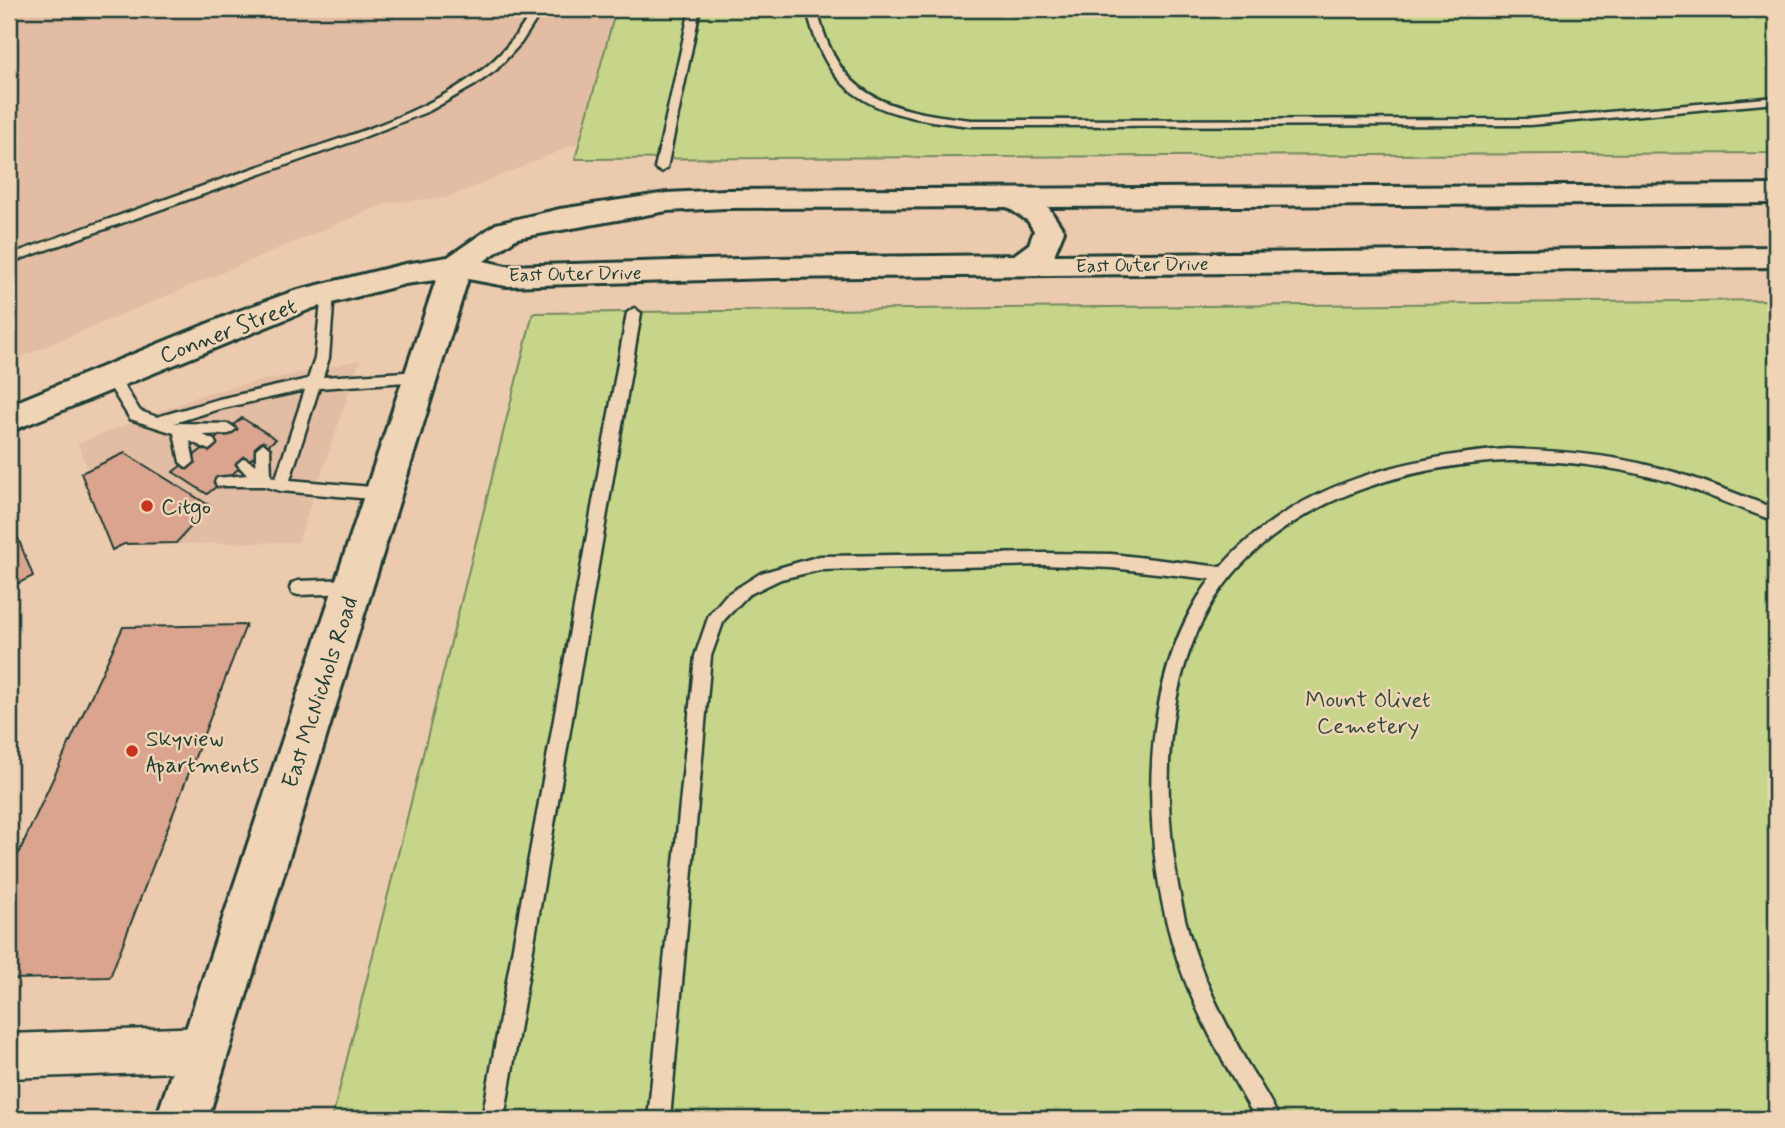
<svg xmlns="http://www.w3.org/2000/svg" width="1785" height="1128" font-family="Mynerve,sans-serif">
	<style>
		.built { fill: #e2bca3 }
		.green { fill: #c6d589; stroke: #72895e; stroke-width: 2 }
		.building { fill: #daa48f; stroke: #1f3d34; stroke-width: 2 }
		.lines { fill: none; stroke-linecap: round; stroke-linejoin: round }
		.lane-casing { stroke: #1f3d34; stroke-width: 5 }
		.street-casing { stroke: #1f3d34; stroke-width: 5 }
		.secondary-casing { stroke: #1f3d34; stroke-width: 6 }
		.lane { fill: #efd4b6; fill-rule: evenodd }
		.street { fill: #efd4b6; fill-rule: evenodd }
		.secondary { fill: #efd4b6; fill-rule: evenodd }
		.poi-dot { fill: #c8321e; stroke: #efd4b6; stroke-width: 2.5 }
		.labels { text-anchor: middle; stroke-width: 5; stroke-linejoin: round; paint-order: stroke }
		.far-street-label { font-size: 19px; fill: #1f3d34; stroke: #efd4b6 }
		.street-label { font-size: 23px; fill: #1f3d34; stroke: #efd4b6 }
		.poi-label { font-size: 23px; fill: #1f3d34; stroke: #efd4b6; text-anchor: start }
		.park-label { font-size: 23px; fill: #304c3c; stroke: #efd4b6 }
	</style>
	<rect width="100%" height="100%" fill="#ebcaae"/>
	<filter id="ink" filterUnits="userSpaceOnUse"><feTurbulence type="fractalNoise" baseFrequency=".0143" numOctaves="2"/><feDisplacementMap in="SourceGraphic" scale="14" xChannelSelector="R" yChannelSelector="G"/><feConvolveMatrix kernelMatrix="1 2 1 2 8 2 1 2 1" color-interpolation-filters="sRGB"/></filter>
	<g filter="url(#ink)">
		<path class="built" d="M9,9H615L578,143L449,197L387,203L9,362Z
			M360,360L298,542L118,545L78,444L207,393Z"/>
		<path class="green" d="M616,9H1776V153L575,159Z
			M1776,300V1119H332L533,313Z"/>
		<path class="building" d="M242,418L276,439L207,494L173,472Z
			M125,453L210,506L176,543L124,544L112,550L81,473Z
			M9,515L33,576L9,588Z
			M246,625L110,977L9,979V874L123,627Z"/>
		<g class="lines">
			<defs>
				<path id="lane" d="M533,9H543L521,43L496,70L475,85L429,111L354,141L9,263V255C97,223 186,192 274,161C344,137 418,117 478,73C502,56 519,34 533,9Z
					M690,9H700L667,168L661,172L655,168Z
					M807,9H817C838,99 887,110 971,120L1530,119L1776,97V103L1530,125L971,126C883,116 828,105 807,9Z
					M328,289L334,293L329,358L323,377L421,371L428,376L421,381L319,388L290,480L383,488L388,490L391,494L388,498L383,500L281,491L264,486H217L215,482L217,478L247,475L237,464L244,458L256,465V449L263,443L270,449L271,476L276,478L305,390L219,409L174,423L229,424L236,429L229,434L203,435L214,440L216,444L209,450L190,441L194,462L187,468L180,462L174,433L130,419L104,377L111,372L116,373L140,411L157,417L219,399L308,379L315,358L322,293Z
					M634,308L641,313L504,1119H482L627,313Z
					M1507,449C1557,451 1606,454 1655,467C1697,477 1736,494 1776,509V521C1745,511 1714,497 1683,486C1643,473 1599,465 1557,462C1435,453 1272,495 1208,610C1158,700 1162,821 1185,919C1198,970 1222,1017 1247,1063C1258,1081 1271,1100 1279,1119H1256C1224,1063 1190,1005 1172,942C1140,833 1139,673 1211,579L1112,568L1045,565L820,570L781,579L748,595L724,620L711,656L670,1119H648L695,656L709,615L726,595L761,573L820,556L1045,553L1112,554L1221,567C1292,485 1403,457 1507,449Z
					M353,579L359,581L361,586L359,591L353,593L298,595L292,593L290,588L292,583L298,581Z"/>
				<path id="street" d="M205,1027L221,1033L227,1049L221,1065L205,1071L9,1078V1034Z"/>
				<path id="secondary" d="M1776,185V203L1048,207L1064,231L1054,255L1776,247V267L774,278L506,286L468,279L208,1119H156L436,280L405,284L313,308L9,432V405L236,312L294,291L405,264L448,257L496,224L560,209L667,193L725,190ZM1007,207L1028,221L1034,231L1029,244L1014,255L774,258L506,266L484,261L517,238L667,211L725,208Z"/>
			</defs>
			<use href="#lane" class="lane-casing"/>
			<use href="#street" class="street-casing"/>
			<use href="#secondary" class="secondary-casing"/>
			<use href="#lane" class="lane"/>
			<use href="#street" class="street"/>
			<use href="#secondary" class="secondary"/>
		</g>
	</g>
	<g class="poi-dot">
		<circle cx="147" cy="506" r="7"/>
		<circle cx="132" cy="751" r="7"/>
	</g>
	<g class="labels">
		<g class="far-street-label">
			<text transform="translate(1142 264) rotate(-1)" y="7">East Outer Drive</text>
			<text transform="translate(575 273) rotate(-1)" y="7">East Outer Drive</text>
		</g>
		<g class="street-label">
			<text transform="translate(228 330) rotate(-21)" y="8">Conner Street</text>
			<text transform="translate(319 692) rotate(-72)" y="8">East McNichols Road</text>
		</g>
		<g class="poi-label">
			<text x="161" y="514">Citgo</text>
			<text x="146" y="746">Skyview<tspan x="146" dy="26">Apartments</tspan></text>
		</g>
		<g class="park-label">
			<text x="1368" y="707">Mount Olivet<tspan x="1368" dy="26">Cemetery</tspan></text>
		</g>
	</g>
	<rect width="1785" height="1128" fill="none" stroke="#efd4b6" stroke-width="35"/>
	<rect x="18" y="18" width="1750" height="1093" fill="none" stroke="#1f3d34" stroke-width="2.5" filter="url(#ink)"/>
</svg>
